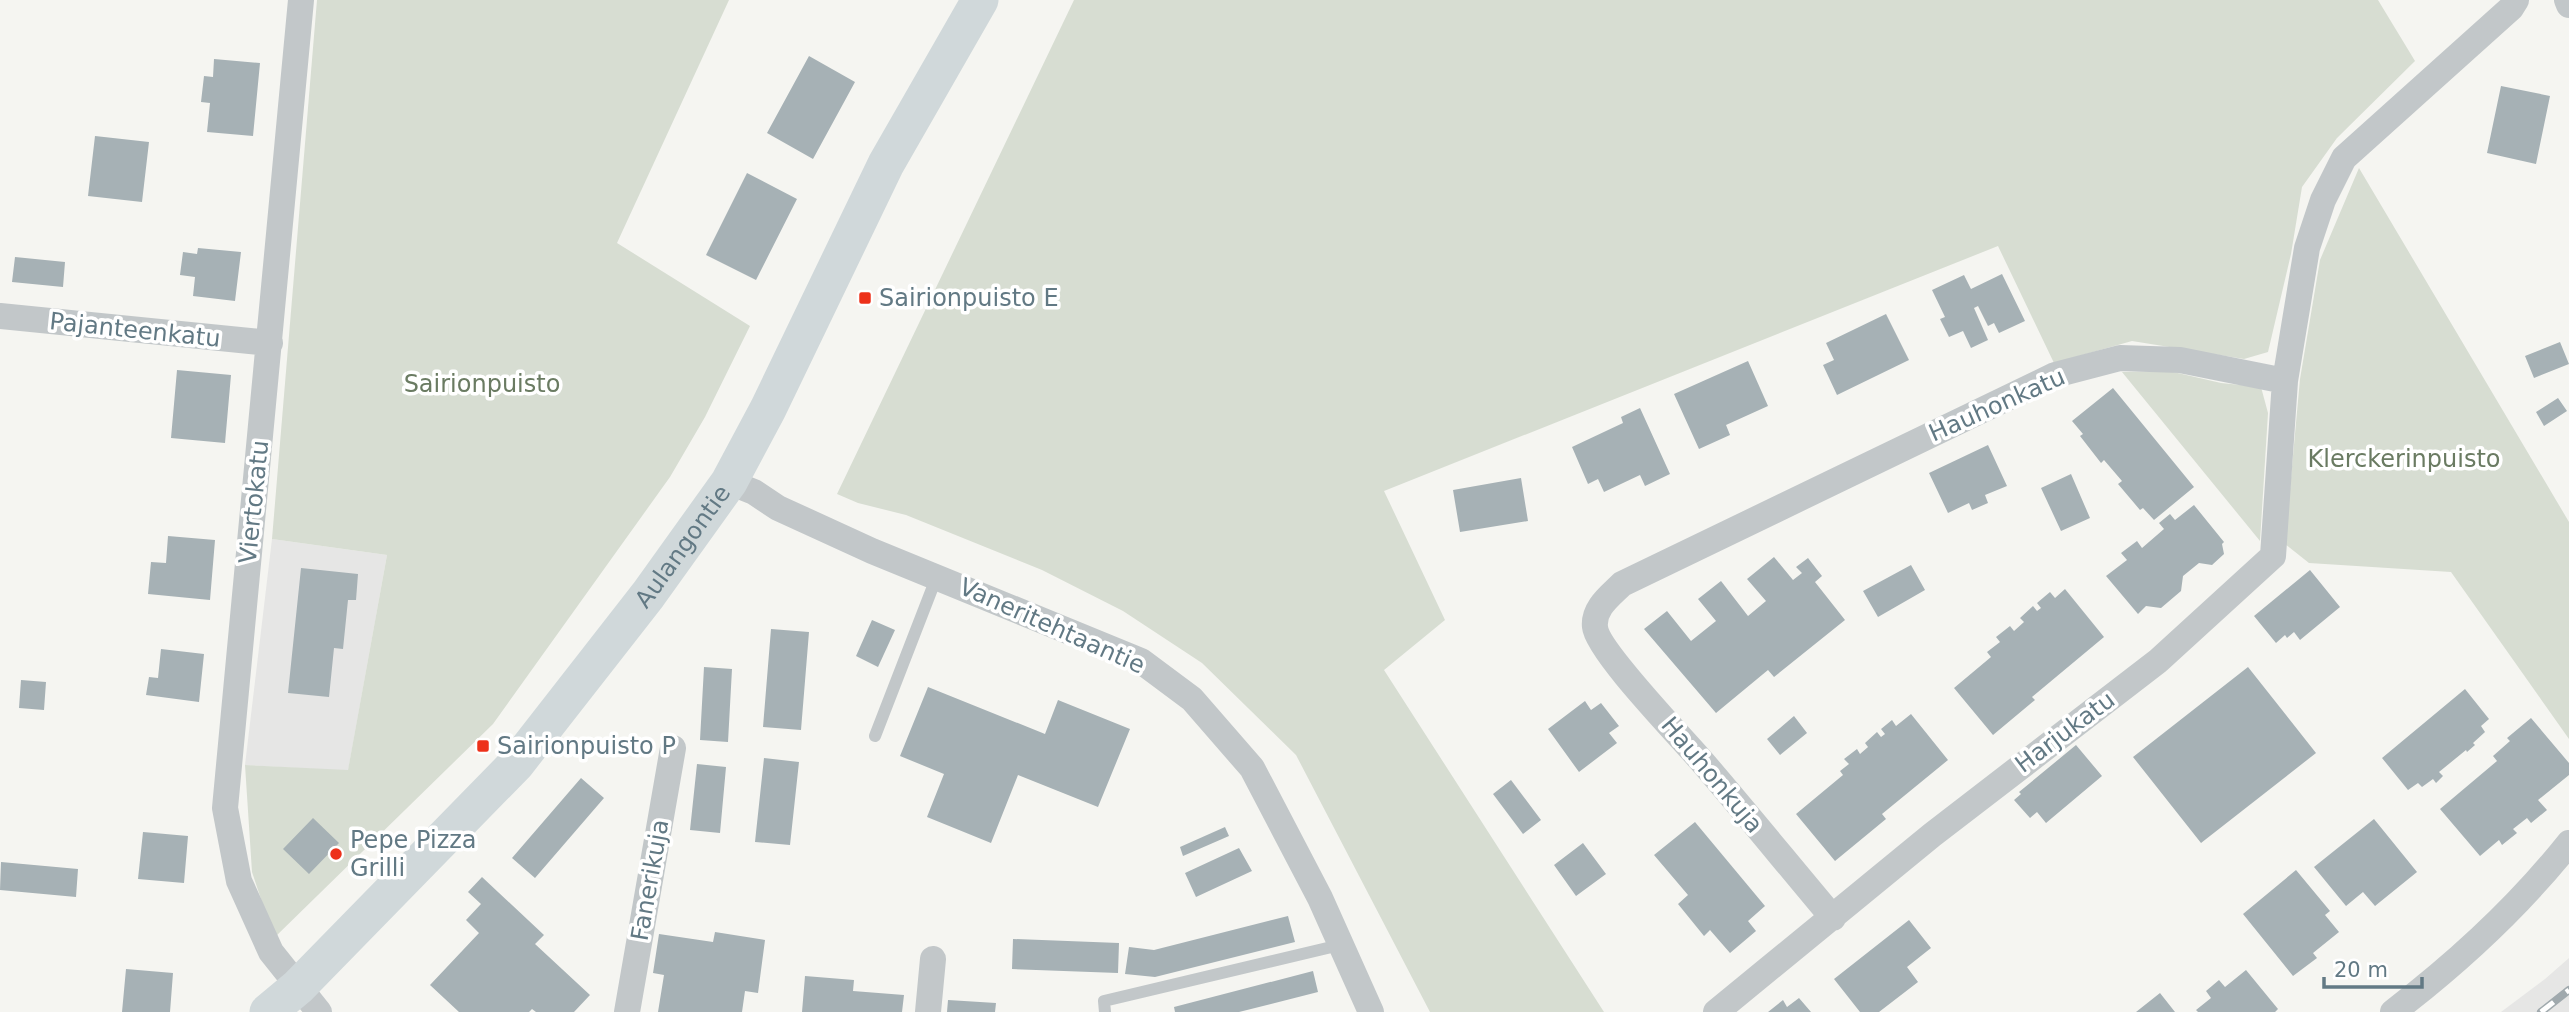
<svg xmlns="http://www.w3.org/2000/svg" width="2569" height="1012" font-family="'DejaVu Sans',sans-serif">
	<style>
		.built { fill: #e6e6e5 }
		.green { fill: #d7ddd2 }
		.building { fill: #a6b1b5 }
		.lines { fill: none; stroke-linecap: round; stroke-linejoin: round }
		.lane { stroke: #c2c7c9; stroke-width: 12 }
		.street { stroke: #c2c7c9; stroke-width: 26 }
		.secondary { stroke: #d0d8da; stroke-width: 37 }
		.rail-casing { stroke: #a0a9ad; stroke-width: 8 }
		.rail { stroke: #fff; stroke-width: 5; stroke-dasharray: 16; stroke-linecap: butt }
		.poi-dot { fill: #ed311a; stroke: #fff; stroke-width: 2.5 }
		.labels { text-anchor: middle; stroke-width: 7; stroke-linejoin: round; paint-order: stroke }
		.poi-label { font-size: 24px; fill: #627984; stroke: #fff; text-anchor: start }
		.street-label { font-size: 24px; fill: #627984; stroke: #fff }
		.park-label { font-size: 24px; fill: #6a7b62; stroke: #fff }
	</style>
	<rect width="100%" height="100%" fill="#f5f5f1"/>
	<path class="built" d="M272,539L387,555L348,771L245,765Z
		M2569,958V1012H2501L2545,979Z"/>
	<path class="green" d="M317,0H729L617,243L750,326L705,417L670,477L493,724L274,938L252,872L245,765L348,770L387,555L272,539Z
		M1074,0H2378L2415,61L2337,138L2302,187L2291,254L2268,352L2244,359L2132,341L2054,363L1998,246L1384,491L1445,620L1384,670L1604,1012H1430L1296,755L1202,663L1123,611L1042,570L906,515L858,503L837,494Z
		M2359,168L2569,522V739L2451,572L2309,563L2285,544L2300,379L2320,260Z
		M2169,371L2221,383L2261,387L2268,413L2260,541L2122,372Z"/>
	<path class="building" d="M809,56L855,82L813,159L767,133Z
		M214,59L260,63L253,136L207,132L210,103L201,102L204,76L213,77Z
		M2501,86L2550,96L2536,164L2487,153Z
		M95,136L149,142L142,202L88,196Z
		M747,173L797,199L756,280L706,255Z
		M198,248L241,252L235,301L193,296L195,277L180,275L183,252L197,254Z
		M15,257L65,262L63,287L12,282Z
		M2002,274L2025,321L1999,333L1994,323L1988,326L1978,306L1974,308L1988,340L1971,348L1963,331L1949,337L1940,319L1945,317L1932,290L1964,275L1971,289Z
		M1886,314L1909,360L1837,395L1823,365L1834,360L1826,343Z
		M2560,342L2569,364L2534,378L2525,356Z
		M1748,361L1768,406L1726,425L1730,435L1699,449L1674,394Z
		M177,370L231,375L225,443L171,438Z
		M2113,388L2194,487L2154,520L2143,508L2140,510L2118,484L2122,481L2104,460L2101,463L2080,436L2083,434L2072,421Z
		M2558,398L2567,411L2544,426L2536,412Z
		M1640,408L1670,474L1645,486L1640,475L1604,492L1598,479L1588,484L1572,447L1623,423L1621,417Z
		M1988,445L2007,486L1985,495L1988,503L1972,510L1969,503L1948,513L1929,473Z
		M2071,474L2090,518L2061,531L2041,488Z
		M1521,478L1528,521L1460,532L1453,490Z
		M2194,505L2224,542L2222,544L2224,554L2212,565L2199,563L2183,576L2181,591L2161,608L2146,606L2138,614L2106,576L2127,560L2121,553L2137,541L2142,548L2164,529L2159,523L2170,514L2175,520Z
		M168,536L215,540L210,600L148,594L151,562L166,563Z
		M1774,557L1793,580L1802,573L1796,567L1808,558L1822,576L1815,582L1845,620L1774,677L1768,670L1716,713L1644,629L1667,611L1691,641L1716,621L1698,599L1721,581L1748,616L1766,601L1747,579Z
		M1911,565L1925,590L1878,617L1863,591Z
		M301,568L358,574L356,600H348L343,649L334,648L329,697L288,693Z
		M2310,570L2340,607L2300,640L2294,632L2287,638L2285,635L2276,643L2254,616Z
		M2065,589L2104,637L2032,697L2035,700L1993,735L1954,688L1991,657L1987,652L2000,642L1996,637L2010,626L2014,631L2024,622L2020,618L2033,606L2037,611L2041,608L2037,603L2050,592L2055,598Z
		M872,620L895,630L878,667L856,656Z
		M771,629L809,632L801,730L763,727Z
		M161,649L204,654L199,702L146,695L149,677L158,678Z
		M704,667L732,669L728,742L700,740Z
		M2248,667L2316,753L2201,843L2133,757Z
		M21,680L46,682L44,710L19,708Z
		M928,687L1045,734L1058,700L1130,729L1098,807L1018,775L991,843L927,817L944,774L900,756Z
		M2465,689L2489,719L2481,726L2485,732L2473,743L2475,745L2467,752L2466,750L2439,772L2443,776L2436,783L2433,779L2422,787L2418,783L2408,790L2382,758Z
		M1585,701L1591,710L1601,703L1619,726L1609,733L1617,743L1579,772L1548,729Z
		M1911,714L1948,760L1882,814L1886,819L1835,861L1796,814L1843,775L1840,771L1849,764L1844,759L1857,749L1860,754L1868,747L1865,743L1877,732L1881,737L1885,734L1881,729L1892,720L1896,726Z
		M1794,716L1807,733L1780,755L1767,739Z
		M2531,718L2569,763V775L2538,800L2547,810L2531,823L2527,818L2513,829L2517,833L2502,845L2499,840L2480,856L2440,809L2497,761L2493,756L2510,741L2507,738Z
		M2076,745L2102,776L2046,823L2037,812L2030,818L2014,800L2021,794L2019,792Z
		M764,758L799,762L790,845L755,842Z
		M697,764L726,767L720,833L690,830Z
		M581,778L604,798L535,878L512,858Z
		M1511,780L1541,820L1523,834L1493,794Z
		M313,818L339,843L309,874L283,849Z
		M2374,819L2417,872L2375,906L2363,892L2346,906L2314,867Z
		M1695,822L1765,906L1748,921L1756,931L1730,953L1710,930L1704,936L1678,904L1688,895L1654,855Z
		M1225,827L1229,836L1183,856L1180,847Z
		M143,832L188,836L184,883L138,879Z
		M1583,843L1606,874L1576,896L1554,865Z
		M1239,848L1252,871L1196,897L1185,873Z
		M1,862L78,869L76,897L0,890Z
		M2296,870L2330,911L2325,915L2339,932L2313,953L2317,958L2293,976L2243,914Z
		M482,877L544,935L535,944L590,995L574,1012H536L532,1009L529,1012H459L430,985L479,933L466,920L481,904L468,892Z
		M1288,916L1295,942L1155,977L1125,974L1129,947L1154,950Z
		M1909,920L1931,948L1907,967L1918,982L1879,1012H1860L1834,979Z
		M715,932L765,940L758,993L745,991L742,1012H658L664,975L653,973L659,934L713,942Z
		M1013,939L1119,943L1118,973L1012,969Z
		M126,969L173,973L170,1012H122Z
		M2246,970L2278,1009L2275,1012H2198L2196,1010L2211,998L2206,991L2219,980L2225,987Z
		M1313,971L1318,992L1239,1012H1175L1174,1007Z
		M805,976L854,980L853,991L904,995L902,1012H802Z
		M2160,993L2175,1012H2136Z
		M1799,998L1811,1012H1768L1783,1000L1787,1007Z
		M948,1000L996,1003L995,1012H947Z"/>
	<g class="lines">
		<path class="lane" d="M875,736L937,576
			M1105,1012L1104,1001L1340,945"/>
		<path class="street" d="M301,0L225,808L239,881L271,952L319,1012
			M2567,0L2569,5
			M0,316L270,343
			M729,482L754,492L778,508L872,551L1141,661L1192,699L1252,768L1320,898L1371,1012
			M1833,918C1790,867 1748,815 1705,765C1685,741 1597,651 1595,627C1593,608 1610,596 1622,584L2055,375L2120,358L2180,360L2285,381L2307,248L2323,200L2344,158L2511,8L2516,0
			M627,1012L673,748
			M928,1012L933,959
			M1716,1012L1932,835L2158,661L2273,556L2285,381
			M2393,1012C2457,963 2519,906 2569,843"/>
		<path class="secondary" id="s1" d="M268,1012L298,987L516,764L648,595L729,482L768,409L886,164L980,0"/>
		<defs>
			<path id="rail" d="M2541,1012L2569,990"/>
		</defs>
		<use href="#rail" class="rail-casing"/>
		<use href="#rail" class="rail"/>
	</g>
	<g class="poi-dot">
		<rect x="858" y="291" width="14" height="14" rx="3.5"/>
		<rect x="476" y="739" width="14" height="14" rx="3.5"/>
		<circle cx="336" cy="854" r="7"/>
	</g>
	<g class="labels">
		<g class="poi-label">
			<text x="879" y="306">Sairionpuisto E</text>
			<text x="497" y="754">Sairionpuisto P</text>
			<text x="350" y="848">Pepe Pizza<tspan x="350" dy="28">Grilli</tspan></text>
		</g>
		<g class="street-label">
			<text transform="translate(135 330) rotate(6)" y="8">Pajanteenkatu</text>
			<text transform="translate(1997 405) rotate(-24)" y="8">Hauhonkatu</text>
			<text transform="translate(254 502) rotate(-84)" y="8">Viertokatu</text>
			<text dy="8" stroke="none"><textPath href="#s1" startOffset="625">Aulangontie</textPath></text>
			<text transform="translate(1052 626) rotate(24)" y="8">Vaneritehtaantie</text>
			<text transform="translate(2065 732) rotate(-37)" y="8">Harjukatu</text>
			<text transform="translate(1712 775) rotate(50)" y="8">Hauhonkuja</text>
			<text transform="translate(650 880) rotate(-80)" y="8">Fanerikuja</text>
		</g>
		<g class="park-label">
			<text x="482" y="392">Sairionpuisto</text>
			<text x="2404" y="467">Klerckerinpuisto</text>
		</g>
	</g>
	<path d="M2324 977v10h98v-10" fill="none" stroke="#627984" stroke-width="3.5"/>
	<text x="2334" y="977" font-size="21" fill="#627984" stroke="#ffffff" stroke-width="5" paint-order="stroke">20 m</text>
</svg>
